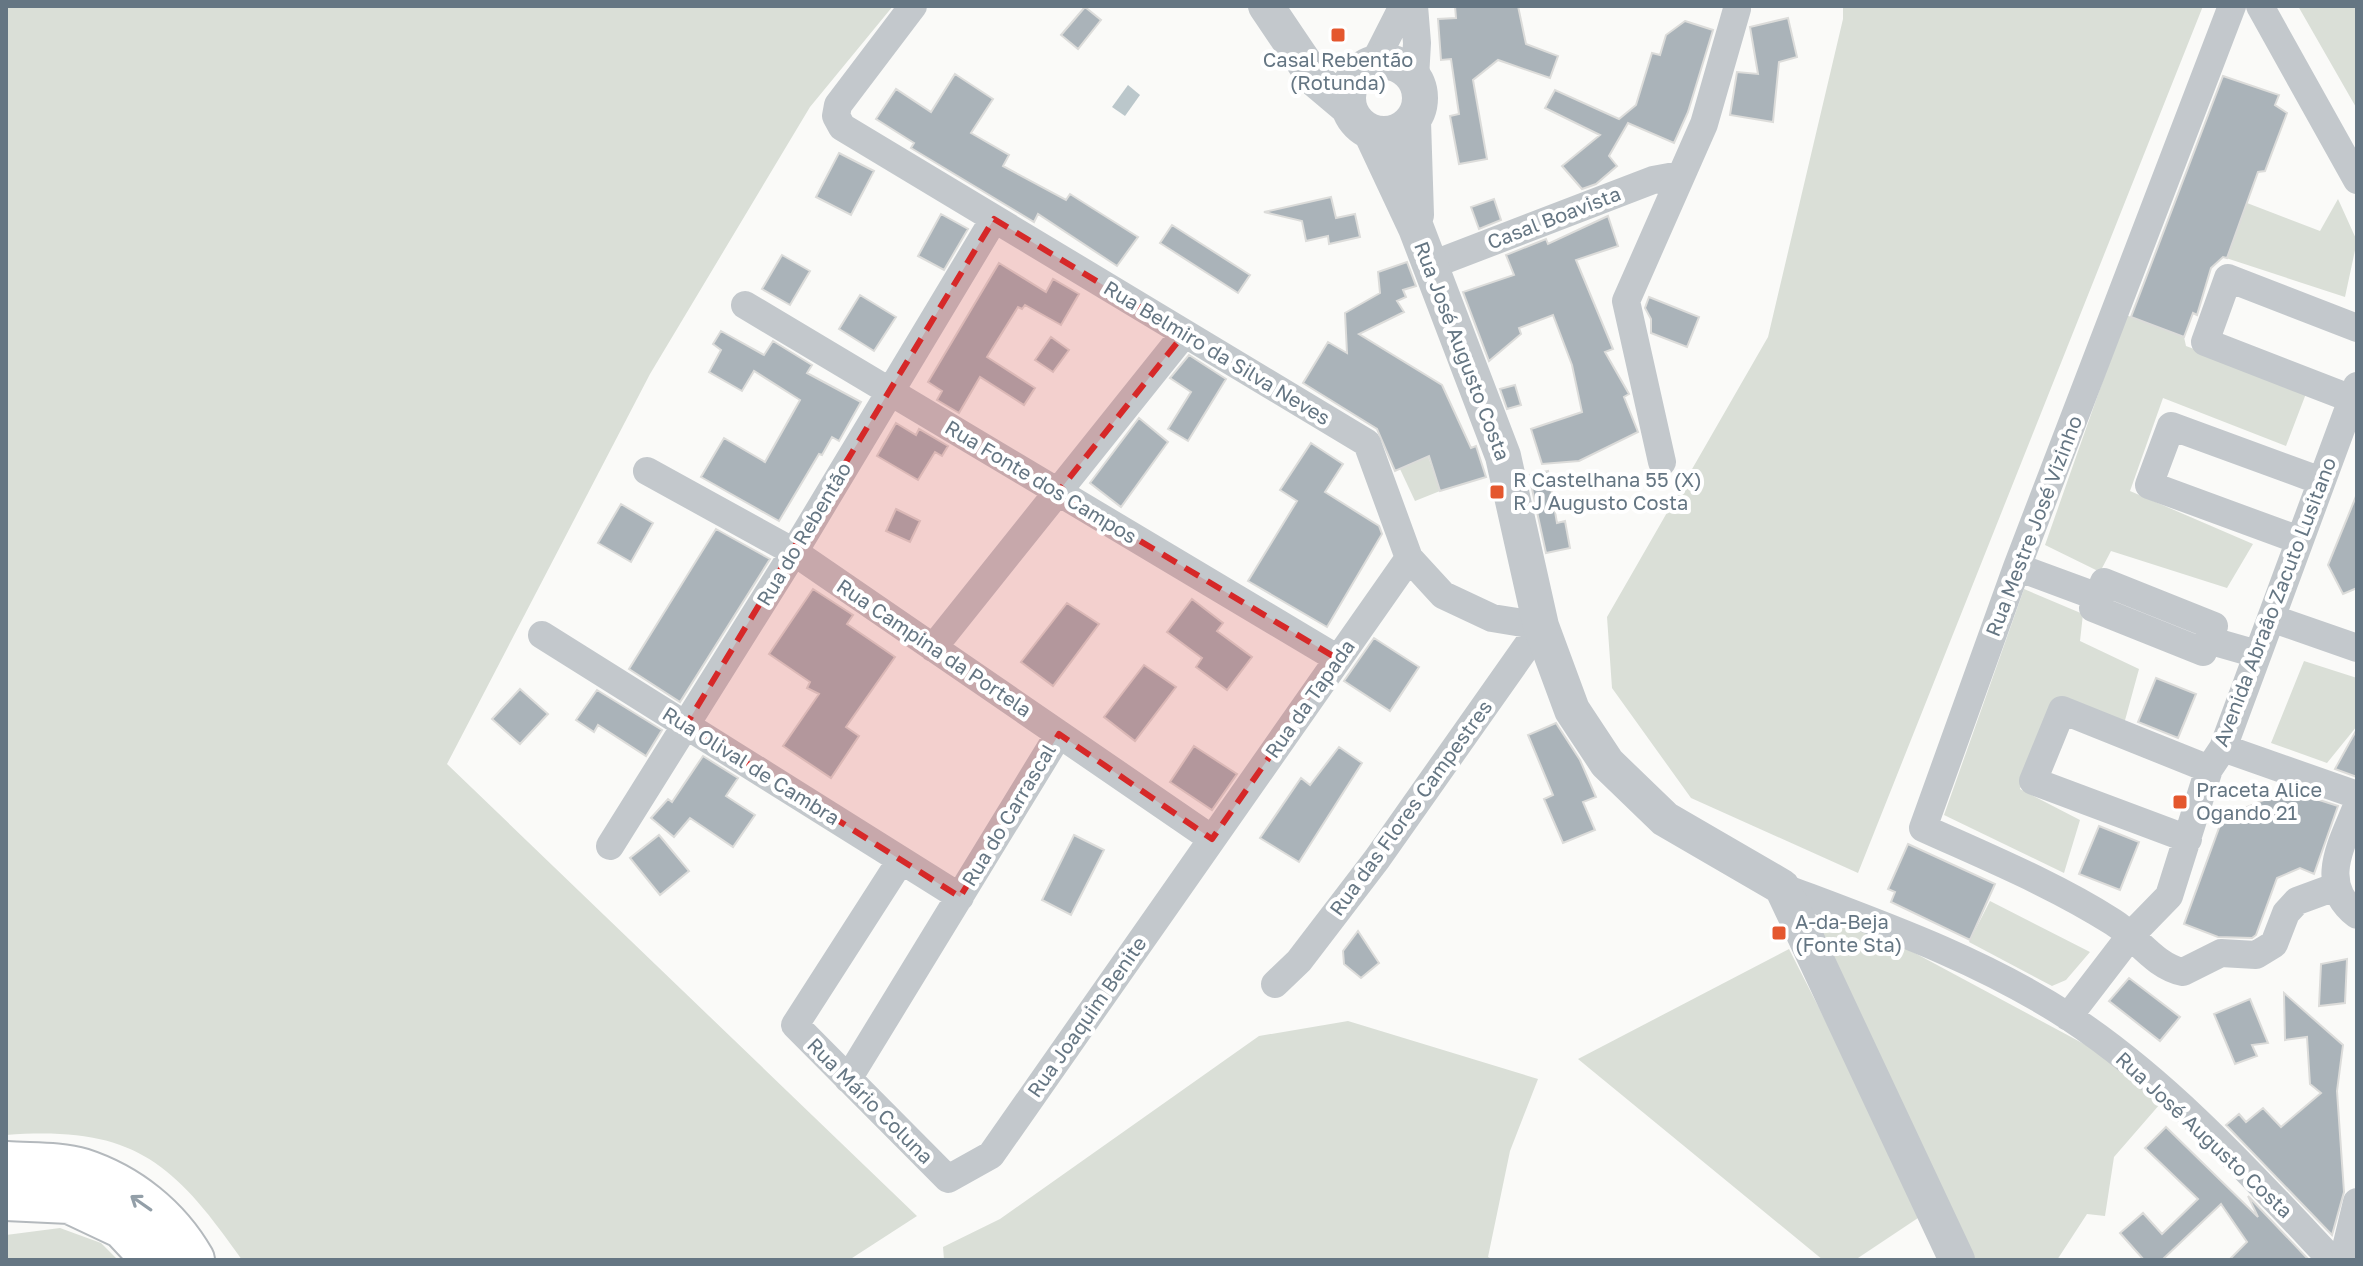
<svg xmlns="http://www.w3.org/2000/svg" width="2363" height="1266" font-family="'Golos Text',sans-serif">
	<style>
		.green { fill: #dadfd7 }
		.water { fill: #bbc7cb }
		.building { fill: #aab3b9; stroke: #dcdcda; stroke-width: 2 }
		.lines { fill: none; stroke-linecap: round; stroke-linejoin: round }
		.motorway-casing { stroke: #b4b9bd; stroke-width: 48 }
		.minor { stroke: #c3c8cc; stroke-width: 28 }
		.tertiary { stroke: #c3c8cc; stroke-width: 36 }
		.motorway { stroke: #fff; stroke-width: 44 }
		.oneway { stroke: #939fa8 }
		.marked { fill: #d62828; fill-opacity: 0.2; stroke: #d62828; stroke-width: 6; stroke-dasharray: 16 10; stroke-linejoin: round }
		.poi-dot { fill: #e4572e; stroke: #fff; stroke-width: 3 }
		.labels { text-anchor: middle; stroke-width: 8; stroke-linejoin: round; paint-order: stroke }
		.poi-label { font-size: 20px; fill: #657683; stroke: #fff; text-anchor: start }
		.street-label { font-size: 20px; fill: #657683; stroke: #fff }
	</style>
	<rect width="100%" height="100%" fill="#fafaf8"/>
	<path class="green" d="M6,6H893L810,107L650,374L447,764L917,1216L849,1260H242C172,1160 132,1126 6,1135Z
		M1843,6H2203L1858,873L1691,798L1612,688L1607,617L1768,337L1843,19Z
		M2298,6H2357V109Z
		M2338,199L2357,241L2345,297L2223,257L2247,203L2320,231Z
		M2126,315L2184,337L2186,346L2307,391L2286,446L2163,398L2130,491L2253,544L2227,588L2111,551L2100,572L2045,545Z
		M1428,456L1440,491L1415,501L1400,469Z
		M2024,589L2083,614L2080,641L2139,669L2124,724L2056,698L2020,789L2080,820L2064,873L1944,815Z
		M2304,661L2357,678V726L2327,763L2271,743Z
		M1990,901L2090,952L2066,980L2052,986L1969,942Z
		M1832,919L1898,944L2099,1052L2160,1104L2114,1157L2105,1216L2087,1214L2057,1260H1974L1817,930Z
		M1789,949L1924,1214L1855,1260H1823L1578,1059Z
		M1348,1021L1538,1079L1510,1151L1488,1257L1494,1260H944L943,1247L1000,1219L1259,1036Z
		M60,1228L101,1243L118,1260H6V1235Z"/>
	<path class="water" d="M1128,85L1140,95L1125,116L1112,107Z"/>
	<path class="building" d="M1455,6H1518L1526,44L1558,56L1550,78L1498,60L1473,80L1487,159L1459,164L1450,116L1459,114L1451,59L1441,60L1438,19L1456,18Z
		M1085,7L1101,20L1078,49L1061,35Z
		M1788,18L1797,57L1779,62L1773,122L1730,115L1737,72L1758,74L1750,27Z
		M1685,21L1713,30L1688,112L1674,143L1628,123L1609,156L1617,166L1596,184L1582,189L1562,166L1600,135L1545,108L1555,90L1619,119L1636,105L1652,53L1660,55L1666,35Z
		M955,74L993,99L971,133L1009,155L1003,166L1066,200L1070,194L1138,237L1117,266L1038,214L1034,222L911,148L914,143L876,119L896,89L931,112Z
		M2223,76L2279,95L2275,105L2287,113L2265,171L2258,172L2227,258L2223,257L2211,268L2197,315L2193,313L2184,337L2131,317Z
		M839,153L874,171L851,215L816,197Z
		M1331,197L1336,218L1355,214L1360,237L1329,244L1328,236L1306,241L1302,221L1264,212Z
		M1494,199L1501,220L1479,229L1471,207Z
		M941,214L968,229L944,270L918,256Z
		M1608,216L1618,246L1576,260L1613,349L1605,352L1629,394L1624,397L1638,432L1579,461L1542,464L1531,429L1582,412L1572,365L1553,315L1519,328L1521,334L1489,361L1463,292L1514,275L1506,255L1546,239L1548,244Z
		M1172,225L1250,275L1238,293L1160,243Z
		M782,255L810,271L790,305L762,289Z
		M1407,262L1416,286L1403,290L1406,297L1397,301L1404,312L1359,334L1442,385L1471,448L1476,446L1486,477L1440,491L1429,456L1395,471L1377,429L1303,383L1328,342L1347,353L1345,313L1380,293L1378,272Z
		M999,263L1046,292L1053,279L1079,294L1061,325L1025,305L1022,309L1018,307L987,357L1035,388L1024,405L980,377L959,413L937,400L942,391L928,382Z
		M860,295L896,317L874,351L839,329Z
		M1649,297L1699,317L1687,347L1651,333V319L1645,308Z
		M721,331L764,355L773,341L812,365L807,373L861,402L839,441L832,437L822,455L819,454L779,521L701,477L724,438L765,462L800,400L754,371L742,391L709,372L721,350L713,344Z
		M1051,337L1069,350L1053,372L1035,360Z
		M1189,355L1226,379L1188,441L1168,429L1191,392L1170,378Z
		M1515,385L1521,405L1507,409L1500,389Z
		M1139,418L1168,442L1121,507L1090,483Z
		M896,423L916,435L919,429L948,446L942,456L935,452L918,480L877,456Z
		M1311,443L1343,464L1325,492L1379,526L1382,534L1327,627L1248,581L1297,501L1280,490Z
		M1548,471L1557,523L1565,521L1570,548L1546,553L1529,475Z
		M2357,494V588L2343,594L2328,565Z
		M621,504L653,523L631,562L598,543Z
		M896,509L920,521L910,542L886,531Z
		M716,529L770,559L680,702L629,669Z
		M813,589L853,615L847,624L895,657L846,727L859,736L831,778L783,746L819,694L807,688L810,682L769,654Z
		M1192,599L1223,623L1217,631L1252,657L1227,690L1196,667L1202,658L1167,632Z
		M1067,603L1099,624L1053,686L1021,662Z
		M1374,638L1419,667L1390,711L1344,681Z
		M1144,665L1176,687L1135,741L1104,717Z
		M2156,678L2196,694L2178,738L2138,722Z
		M520,689L548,714L520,744L492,719Z
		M597,690L662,730L646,756L598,725L594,732L576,720Z
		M1556,723L1580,760L1596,797L1583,802L1595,830L1563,843L1544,799L1553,795L1528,735Z
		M2357,729V777L2335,769Z
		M1194,746L1237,774L1212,810L1170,782Z
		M1339,747L1362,763L1299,862L1260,838L1301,778L1310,785Z
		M703,756L738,778L726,796L755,815L733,847L690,818L674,837L651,818L668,799L672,802Z
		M2288,790L2338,806L2314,874L2300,868L2277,878L2256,935L2252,938L2218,937L2184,924L2223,817Z
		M2099,826L2139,842L2120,890L2079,874Z
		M659,835L689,871L660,895L630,858Z
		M1074,835L1104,850L1071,915L1042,900Z
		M1908,844L1995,884L1970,940L1891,902L1895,892L1888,889Z
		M1358,931L1379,963L1361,978L1344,964L1343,951Z
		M2347,959L2345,1003L2319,1006L2321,964Z
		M2129,978L2180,1017L2160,1041L2109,1001Z
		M2284,993L2343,1045L2337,1091L2344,1192L2332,1235L2226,1125L2239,1114L2246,1122L2263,1108L2281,1127L2321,1093L2310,1084L2307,1037L2285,1040Z
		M2250,999L2268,1043L2252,1045L2257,1056L2235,1064L2214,1014Z
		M2166,1127L2258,1217L2248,1196L2309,1260H2229L2247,1242L2221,1204L2162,1260H2144L2120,1233L2143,1213L2162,1234L2198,1199L2145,1148Z"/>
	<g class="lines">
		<defs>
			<path id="motorway" d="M6,1164C29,1166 59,1164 82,1171C128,1186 168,1218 192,1260
				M6,1198L70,1201L123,1226L155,1260"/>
		</defs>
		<use href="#motorway" class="motorway-casing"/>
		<path class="minor" d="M913,6L838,105L836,116L842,127L1367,443L1409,558L1443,595L1492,618L1541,626L1377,859L1299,961L1275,984
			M1414,6L1417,43L1415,78
			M2232,6L2017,567L1923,828C1987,857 2053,884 2113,922C2137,937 2154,966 2183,972L2221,953L2256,955L2274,944L2286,913L2297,901L2335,887
			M2260,6L2357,180
			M1374,63L1403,6
			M1429,266L1653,180L1680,175
			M745,305L1338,659
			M2352,399L2205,342L2228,278L2357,328
			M1662,462L1626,301L1704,124L1737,9
			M647,471L794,552L1212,839
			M2299,540L2149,485L2171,426L2321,481
			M2017,567L2098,597
			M2104,582L2214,626L2203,652L2093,608Z
			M2271,618L2357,648
			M542,635L960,897
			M2208,640L2257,654
			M933,648L1184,334
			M2223,748L2357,795
			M2357,806C2342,844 2317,884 2357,915
			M2188,839L2033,781L2062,710L2209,769
			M610,846L794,552L994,219
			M901,860L795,1025L948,1179L991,1155L1409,558
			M1782,887C1880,924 1980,959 2069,1017C2168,1082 2251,1174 2332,1260
			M2068,1017L2131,935L2169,896L2209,769L2223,748L2357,386
			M848,1079L1059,734
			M2343,1260L2357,1202"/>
		<path class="tertiary" d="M1266,6L1316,80L1348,107
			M1348 98a36 36 0 1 1 72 0a36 36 0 1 1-72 0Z
			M1413,121L1416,215
			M1371,132L1416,228L1503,456L1541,626L1572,710L1607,763L1665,819L1782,887L1957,1260"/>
		<use href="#motorway" class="motorway"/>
	</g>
	<defs><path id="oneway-shaft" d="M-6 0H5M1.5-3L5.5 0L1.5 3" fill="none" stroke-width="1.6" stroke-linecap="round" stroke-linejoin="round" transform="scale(2)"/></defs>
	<use class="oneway" href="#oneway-shaft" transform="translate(141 1203) rotate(-145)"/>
	<path class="marked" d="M994,219L1184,334L1058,492L1338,659L1212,839L1059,734L960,897L686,725Z"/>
	<g class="poi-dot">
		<rect x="1330" y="27" width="16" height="16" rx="4"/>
		<rect x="1489" y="484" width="16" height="16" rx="4"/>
		<rect x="2172" y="794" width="16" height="16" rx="4"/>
		<rect x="1771" y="925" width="16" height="16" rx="4"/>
	</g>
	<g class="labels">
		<g class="poi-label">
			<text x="1338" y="67" text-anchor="middle">Casal Rebentão<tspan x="1338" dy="23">(Rotunda)</tspan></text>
			<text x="1513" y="487">R Castelhana 55 (X)<tspan x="1513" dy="23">R J Augusto Costa</tspan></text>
			<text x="2196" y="797">Praceta Alice<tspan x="2196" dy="23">Ogando 21</tspan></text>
			<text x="1795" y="929">A-da-Beja<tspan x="1795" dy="23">(Fonte Sta)</tspan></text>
		</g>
		<g class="street-label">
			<text transform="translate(1554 218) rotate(-21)" y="7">Casal Boavista</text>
			<text transform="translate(1462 351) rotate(69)" y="7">Rua José Augusto Costa</text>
			<text transform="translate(1217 353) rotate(31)" y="7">Rua Belmiro da Silva Neves</text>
			<text transform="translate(1041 482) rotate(31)" y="7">Rua Fonte dos Campos</text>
			<text transform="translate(2034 526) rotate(-69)" y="7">Rua Mestre José Vizinho</text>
			<text transform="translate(804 534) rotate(-59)" y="7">Rua do Rebentão</text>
			<text transform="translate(2275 602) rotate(-69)" y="7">Avenida Abraão Zacuto Lusitano</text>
			<text transform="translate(934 648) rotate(34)" y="7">Rua Campina da Portela</text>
			<text transform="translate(1310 699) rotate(-55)" y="7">Rua da Tapada</text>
			<text transform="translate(751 766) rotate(32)" y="7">Rua Olival de Cambra</text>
			<text transform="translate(1411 808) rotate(-54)" y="7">Rua das Flores Campestres</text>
			<text transform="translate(1009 815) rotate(-59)" y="7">Rua do Carrascal</text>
			<text transform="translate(1087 1017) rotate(-55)" y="7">Rua Joaquim Benite</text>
			<text transform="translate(870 1101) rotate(45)" y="7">Rua Mário Coluna</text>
			<text transform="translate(2204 1135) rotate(43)" y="7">Rua José Augusto Costa</text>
		</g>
	</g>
	<rect width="2363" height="1266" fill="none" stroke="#657683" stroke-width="16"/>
</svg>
